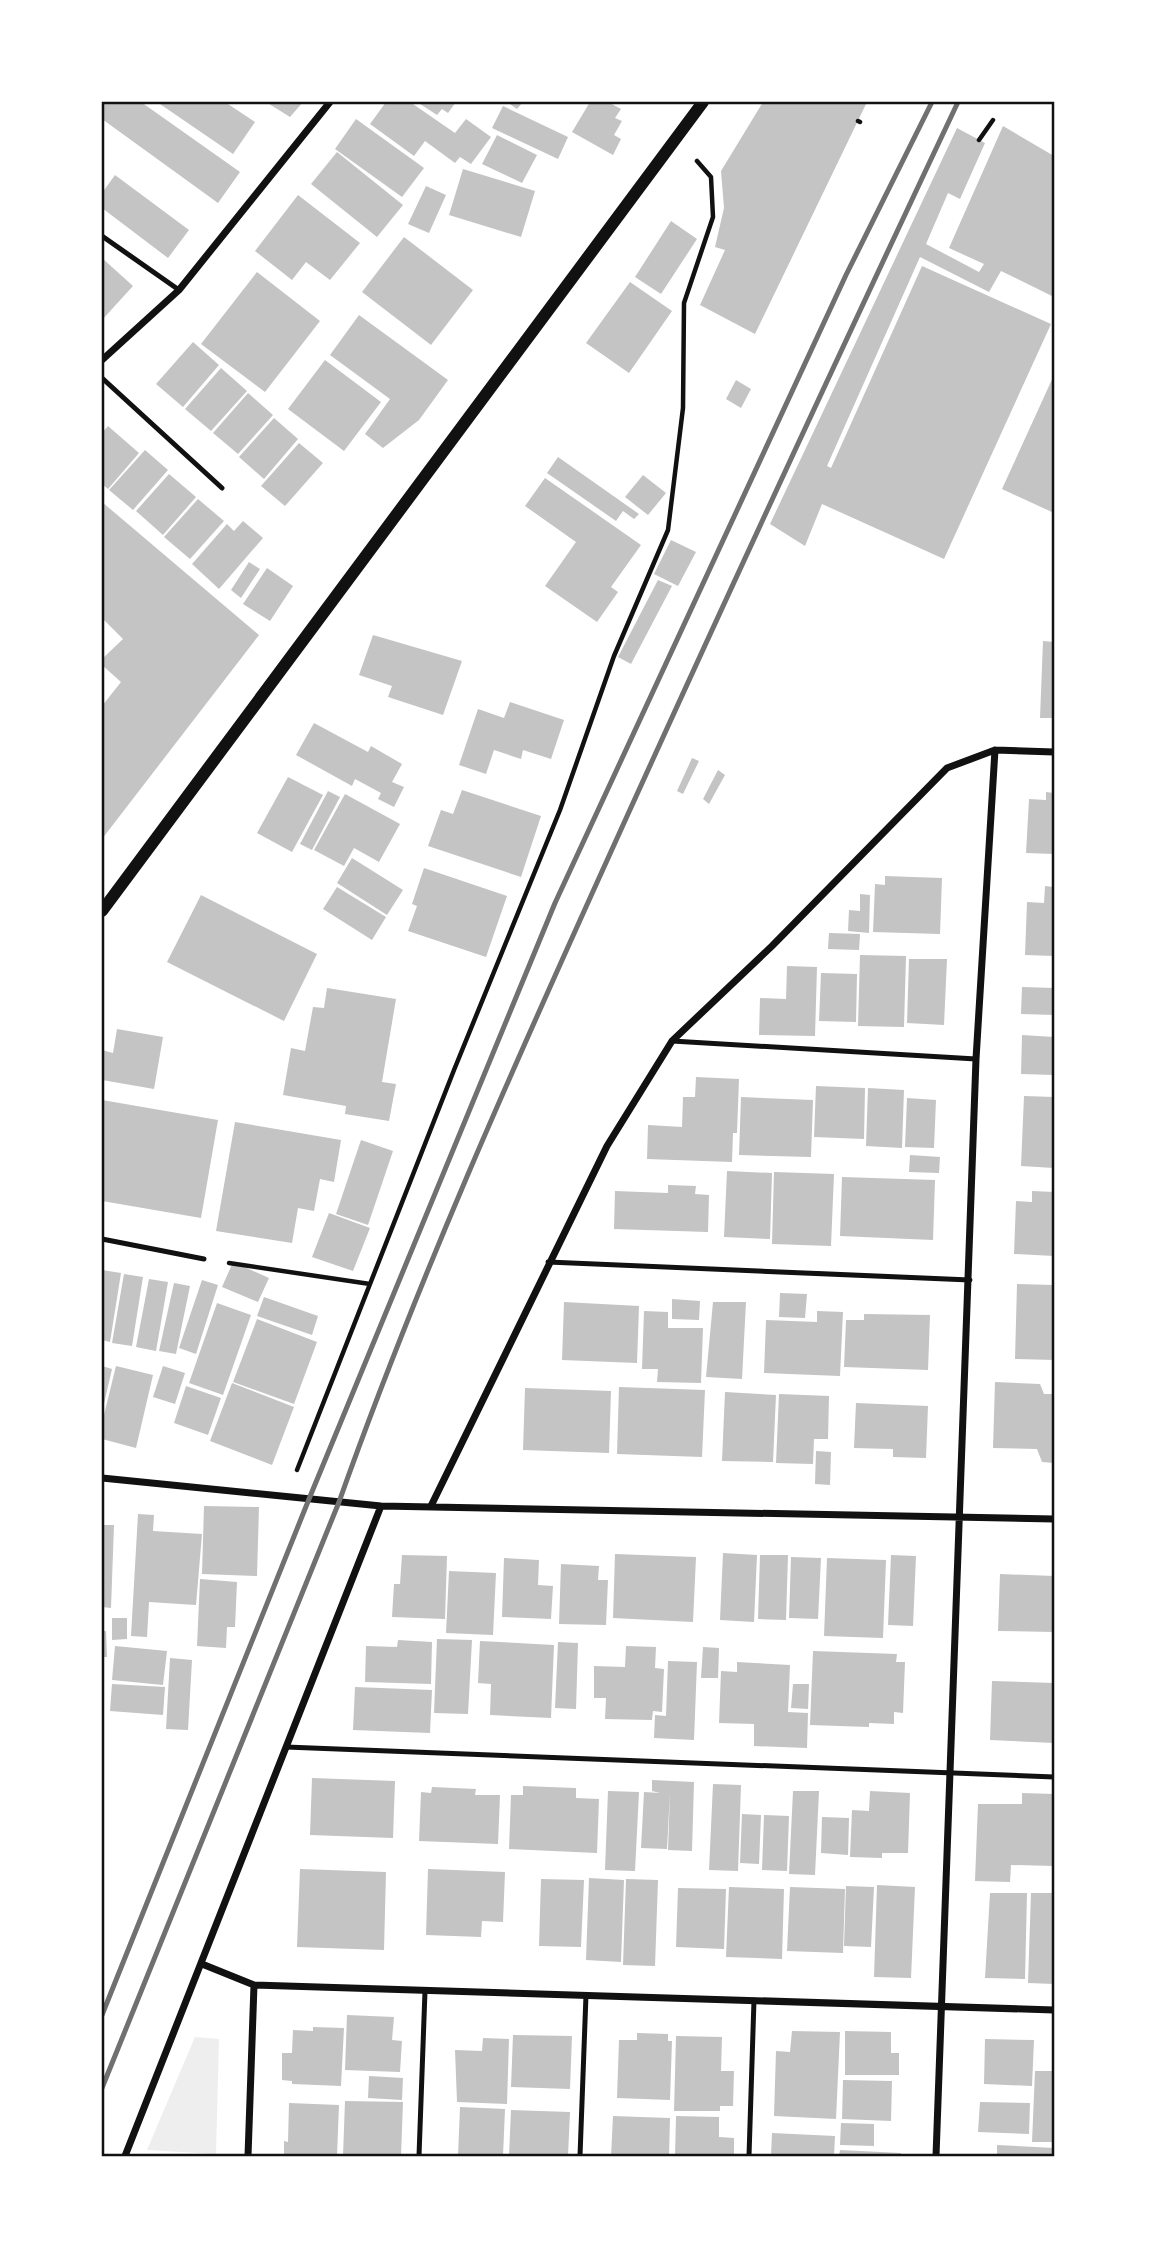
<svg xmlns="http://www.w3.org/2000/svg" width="1156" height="2258" font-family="Raleway,sans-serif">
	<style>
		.green { fill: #eee }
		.building { fill: #c4c4c4 }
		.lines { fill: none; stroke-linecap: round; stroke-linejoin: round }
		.path { stroke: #111; stroke-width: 4.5 }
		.service { stroke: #111; stroke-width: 5 }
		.minor { stroke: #111; stroke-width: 7 }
		.tertiary { stroke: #111; stroke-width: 12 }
		.rail { stroke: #707070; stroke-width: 5 }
		.neatline { fill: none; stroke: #111; stroke-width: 2.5 }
	</style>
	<rect width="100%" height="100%" fill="#fff"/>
	<path class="green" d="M195,2037L219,2039L216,2154L147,2150Z"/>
	<path class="building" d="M102,102H141L240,172L218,203L102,119Z
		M157,102H225L255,122L233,154Z
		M266,102H303L290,117Z
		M386,102H410L455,133L466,119L491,137L471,164L460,157L455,163L425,141L414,156L370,124Z
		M417,102H456L448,113L442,109L437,115Z
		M507,102H523L517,109Z
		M590,102H608L621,109L615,118L622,121L614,135L621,139L613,155L572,132Z
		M763,102H867L755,334L700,305L725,250L715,247L724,208L721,171Z
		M503,106L568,137L558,159L492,128Z
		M356,119L424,168L402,197L335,149Z
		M1003,126L1054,156V297L1001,271L989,292L920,257L827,466L831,468L922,266L1051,324L944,559L822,504L805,546L770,524L957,128L985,143L960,199L948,193L926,244L979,272L984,264L949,248Z
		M497,135L537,155L522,183L482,164Z
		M337,152L403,205L377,237L311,184Z
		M463,169L535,191L521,237L449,215Z
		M115,175L189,230L168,258L102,208V193Z
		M426,186L446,195L429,233L408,224Z
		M298,195L360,243L330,280L306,262L292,280L255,251Z
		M671,221L697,239L661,294L635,277Z
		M404,237L473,290L431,345L362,292Z
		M102,258L133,286L102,320Z
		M257,272L320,321L265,392L201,344Z
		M630,282L672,311L629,373L586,343Z
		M359,315L448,380L419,420L383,448L365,434L390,399L330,355Z
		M193,342L219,365L183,407L156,384Z
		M325,360L381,402L344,451L288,409Z
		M221,368L247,391L211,431L185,409Z
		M1054,375V513L1002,489Z
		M736,380L751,389L741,408L726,399Z
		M248,393L273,415L238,454L213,433Z
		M274,418L298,439L264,479L239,457Z
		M108,426L139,453L108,489L102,484V433Z
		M299,443L323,463L285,506L261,486Z
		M145,450L168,470L133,510L109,490Z
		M558,457L639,514L634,519L623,511L616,521L547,473Z
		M169,474L196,497L163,535L136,511Z
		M643,475L666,493L648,515L625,497Z
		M545,478L641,545L611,587L618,592L597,622L545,586L576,542L525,506Z
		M198,499L224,521L190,559L164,537Z
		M102,502L259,635L102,839V706L121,682L102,665V659L123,639L102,618Z
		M243,521L263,538L219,589L192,564L227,524L234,531Z
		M671,540L696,552L678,586L654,574Z
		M249,562L260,569L241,598L231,590Z
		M267,568L293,586L270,621L243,604Z
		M658,580L672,586L631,664L618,657Z
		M373,635L462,661L443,715L388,697L392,686L359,675Z
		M1043,641L1054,642V718H1040Z
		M510,702L564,720L551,759L523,750L521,759L494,750L486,774L459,765L478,709L504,718Z
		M314,723L368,752L371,746L402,764L392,782L404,787L394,807L378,799L381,793L355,779L352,786L296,755Z
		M692,758L699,761L683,794L677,791Z
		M718,770L725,775L709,804L703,799Z
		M288,777L323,795L292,852L257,833Z
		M462,790L541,816L521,877L428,846L441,810L453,814Z
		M328,791L340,797L312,850L300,844Z
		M1046,792L1054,793V854L1026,853L1029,799L1046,800Z
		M345,794L400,824L379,862L354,848L344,866L314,850Z
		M352,858L403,890L387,915L337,883Z
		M424,868L507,896L486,957L408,931L417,906L412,904Z
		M885,876L942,878L940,934L873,932L875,884L885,885Z
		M1045,886L1054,887V956L1025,955L1027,902L1044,903Z
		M337,887L386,917L372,940L323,909Z
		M860,894L870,895L869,933L848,931L849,910L860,911Z
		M201,895L317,954L284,1021L167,962Z
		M829,933L860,934L859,950L828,949Z
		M860,955L906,956L904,1027L858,1026Z
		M909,959H947L944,1025L907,1023Z
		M787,966L817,967L815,1036L759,1035L760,998L786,999Z
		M821,973L857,974L856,1022L819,1021Z
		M1022,987L1054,988V1015L1021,1014Z
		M327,988L396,999L382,1082L396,1084L389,1121L345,1114L346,1106L283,1095L291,1048L305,1051L313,1007L324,1008Z
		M117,1029L163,1037L154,1089L102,1080V1050L113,1053Z
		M1022,1035L1054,1037V1075L1021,1074Z
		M696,1077L739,1079L737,1133H733L732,1162L647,1159L648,1125L682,1127L683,1097H695Z
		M816,1086L865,1088L864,1139L814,1137Z
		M868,1088L904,1090L902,1148L866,1146Z
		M1024,1096L1054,1097V1168L1021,1166Z
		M741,1097L813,1100L811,1157L739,1155Z
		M907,1098L936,1100L934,1148L905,1147Z
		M102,1100L218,1120L201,1218L102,1201Z
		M235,1122L341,1140L334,1182L320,1179L314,1211L298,1208L292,1243L216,1231Z
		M361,1140L393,1151L368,1225L336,1214Z
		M910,1155L940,1157L939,1173L909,1172Z
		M727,1171L772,1173L770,1239L724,1237Z
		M774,1172L834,1174L831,1246L772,1244Z
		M842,1177L935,1180L933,1240L840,1236Z
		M668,1185L696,1186L695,1194L709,1195L708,1232L614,1229L615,1191L668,1193Z
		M1032,1191L1054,1192V1256L1014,1254L1016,1201L1032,1202Z
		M329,1213L370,1228L353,1271L312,1257Z
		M233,1262L269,1278L258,1302L222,1287Z
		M102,1270L121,1273L110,1342L102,1340Z
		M124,1274L143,1277L132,1346L112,1343Z
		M149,1279L168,1282L156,1351L136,1347Z
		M202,1280L218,1285L196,1354L179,1348Z
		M174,1283L190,1286L176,1354L159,1351Z
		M1017,1284L1054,1285V1360L1015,1359Z
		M780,1293L807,1294L805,1318L779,1317Z
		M264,1297L318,1316L312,1335L257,1316Z
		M672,1299L700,1301L699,1320L672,1319Z
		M564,1302L639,1306L637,1363L562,1360Z
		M713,1302H746L742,1379L706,1377Z
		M217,1303L251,1315L223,1395L189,1383Z
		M644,1311L668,1312V1328H703L701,1383L657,1382L658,1369H642Z
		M817,1311L843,1312L840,1376L764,1373L766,1320L817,1322Z
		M864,1314L930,1315L928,1370L844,1367L846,1320H864Z
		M257,1319L317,1342L294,1404L233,1382Z
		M102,1366L112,1369L103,1408H102Z
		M116,1366L153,1375L136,1448L102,1439V1423Z
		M163,1366L185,1373L175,1404L153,1397Z
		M995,1382L1040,1384L1044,1394H1054V1463L1042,1462L1037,1449L993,1448Z
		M232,1383L294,1407L272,1465L210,1441Z
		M186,1386L221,1398L208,1435L174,1423Z
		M619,1387L705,1390L702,1457L617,1454Z
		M525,1388L611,1391L609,1453L523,1450Z
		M725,1392L776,1395L773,1462L722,1461Z
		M779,1394L829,1396L828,1439H814L813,1464L776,1463Z
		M856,1403L928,1406L926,1458L893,1457V1449L854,1448Z
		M816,1451L831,1452L830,1485L815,1484Z
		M204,1506L259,1507L257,1576L202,1574Z
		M138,1514L154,1515L153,1531L202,1534L196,1605L149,1602L147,1637L131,1636Z
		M102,1525H114L111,1608L102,1607Z
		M723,1553L757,1555L754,1622L720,1620Z
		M615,1554L696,1557L693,1622L613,1618Z
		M402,1555L447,1556L445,1619L392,1617L394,1584H400Z
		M760,1555H788L786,1620L758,1619Z
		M891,1555L916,1556L913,1626L888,1625Z
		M791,1557L821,1558L818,1619L789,1618Z
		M504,1558L539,1560L538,1585L553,1586L551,1619L502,1617Z
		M827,1558L886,1560L883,1638L824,1636Z
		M561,1564L599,1566L598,1580H608L606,1625L559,1624Z
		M449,1571L496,1573L493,1635L446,1633Z
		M1000,1574L1054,1576V1632L998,1631Z
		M200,1579L237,1582L235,1627H227L226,1648L197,1646Z
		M112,1618H127V1639L112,1640Z
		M102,1631H106L107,1657H102Z
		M437,1639L472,1640L468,1714L434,1713Z
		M398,1640L432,1642L431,1684L365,1682L366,1646L397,1647Z
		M480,1641L554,1645L551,1718L490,1715L491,1684L478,1683Z
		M558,1642L578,1643L576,1709L555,1708Z
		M115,1646L167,1651L163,1685L112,1680Z
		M626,1646L656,1647L655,1668L664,1669L662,1712L653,1711L652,1720L605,1719L606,1698H594V1666L625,1667Z
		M703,1647L719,1648L718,1678H701Z
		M813,1651L897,1654L896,1662H905L903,1713L894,1712V1724L869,1723V1727L810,1725Z
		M170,1658L192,1660L188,1730L166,1729Z
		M668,1661L697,1662L694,1740L654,1738L655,1715L666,1716Z
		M737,1662L790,1665L788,1712L808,1713L807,1748L754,1746V1724L719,1723L721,1671L737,1672Z
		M992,1681L1054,1683V1743L990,1740Z
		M112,1684L165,1687L163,1715L110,1711Z
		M793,1684H809L808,1709L791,1708Z
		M355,1687L432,1690L430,1733L353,1730Z
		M312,1778L395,1781L393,1838L310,1835Z
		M652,1780L694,1782L692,1851L668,1850L670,1792L667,1849L641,1848L644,1792L660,1793L652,1791Z
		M713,1784L741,1785L738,1871L709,1870Z
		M523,1786L576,1788V1798L599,1799L597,1853L509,1849L511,1795H523Z
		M432,1787L476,1789L475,1795H500L498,1844L419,1841L421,1792L431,1793Z
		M608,1791L639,1792L635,1871L605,1870Z
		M793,1791H819L815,1875L789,1874Z
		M870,1791L910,1793L908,1853H882V1858L850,1857L852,1810L869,1811Z
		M1022,1793L1054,1794V1866L1011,1865L1010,1882L975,1881L978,1804H1022Z
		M742,1814L761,1815L759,1864L740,1863Z
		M764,1815L789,1816L787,1871L762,1870Z
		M822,1817L849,1818L848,1855L821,1853Z
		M300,1869L386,1872L384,1950L297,1947Z
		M428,1869L505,1872L503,1922L482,1921L481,1937L426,1935Z
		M589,1878L624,1880L621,1962L586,1960Z
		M541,1879L584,1880L581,1947L539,1946Z
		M626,1879L658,1880L655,1966L623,1965Z
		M877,1885L915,1887L911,1978L874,1977Z
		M846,1886L874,1887L871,1947L844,1946Z
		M729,1887L784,1889L782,1959L726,1957Z
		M790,1887L845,1889L843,1953L787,1951Z
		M678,1888L726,1889L724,1949L676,1947Z
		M990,1893H1027L1025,1979L985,1978Z
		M1031,1893H1054V1984L1028,1983Z
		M347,2015L394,2017L392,2040L402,2041L400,2072L345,2070Z
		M313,2027L344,2028L341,2086L292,2084V2081L282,2080V2053H292L293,2030L313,2031Z
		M792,2031L840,2032L836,2119L774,2116L776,2051L790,2052Z
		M845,2031L891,2032V2053H899V2075H845Z
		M637,2033L668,2034V2041H672L670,2100L617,2098L619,2040H637Z
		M513,2035L572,2036L570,2089L511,2087Z
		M676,2036L722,2037L721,2071H734L733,2106H720V2111H674Z
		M483,2038L509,2039L507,2104L457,2102L455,2050L482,2051Z
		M985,2039L1034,2040L1032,2086L984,2084Z
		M1035,2071H1054V2142H1032Z
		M369,2076L403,2078L402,2100L368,2098Z
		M843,2080L892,2081L891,2121L842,2119Z
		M345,2101L403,2102L401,2156H343Z
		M980,2102L1030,2103L1029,2134L978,2132Z
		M289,2103L339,2105L337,2156H284V2141L288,2142Z
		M460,2107L505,2109L503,2156H458Z
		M511,2110L570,2112L568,2156H509Z
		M613,2116L670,2118L669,2156H611Z
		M676,2116L719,2117V2137L734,2138V2156H675Z
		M841,2123L874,2124V2146L840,2145Z
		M772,2133L835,2136L834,2156H771Z
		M997,2145L1054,2148V2156H997Z
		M840,2150L901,2153V2156H839Z"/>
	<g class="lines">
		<path class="path" d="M858,121L860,122
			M979,140L993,120
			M229,1263L370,1284
			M297,1470L454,1070L560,810L614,656L668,530L683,408L684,303L713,217L711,177L697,161"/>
		<path class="service" d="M102,236L179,290
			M102,378L222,488
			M672,1041L976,1059
			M102,1239L204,1259
			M548,1262L970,1280
			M286,1747L1054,1777
			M419,2156L425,1991
			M580,2156L586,1995
			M749,2156L754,2000"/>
		<path class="minor" d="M102,360L179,290L330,102
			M102,1478L381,1506L1054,1519
			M431,1506L607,1146L672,1041L772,946L947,768L995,750L1054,752
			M202,1964L254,1985L1054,2010
			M125,2156L381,1506
			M248,2156L254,1985
			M936,2156L976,1059L995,750"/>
		<path class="tertiary" d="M102,911L703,102"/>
		<path class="rail" d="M102,2015L309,1499L555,903L846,275L932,102
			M102,2088L339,1502C417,1282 513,1068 609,856C723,604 840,352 958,102"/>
	</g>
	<rect width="1156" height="2258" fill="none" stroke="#ffffff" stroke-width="206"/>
	<rect x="103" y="103" width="950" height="2052" class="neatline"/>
</svg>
